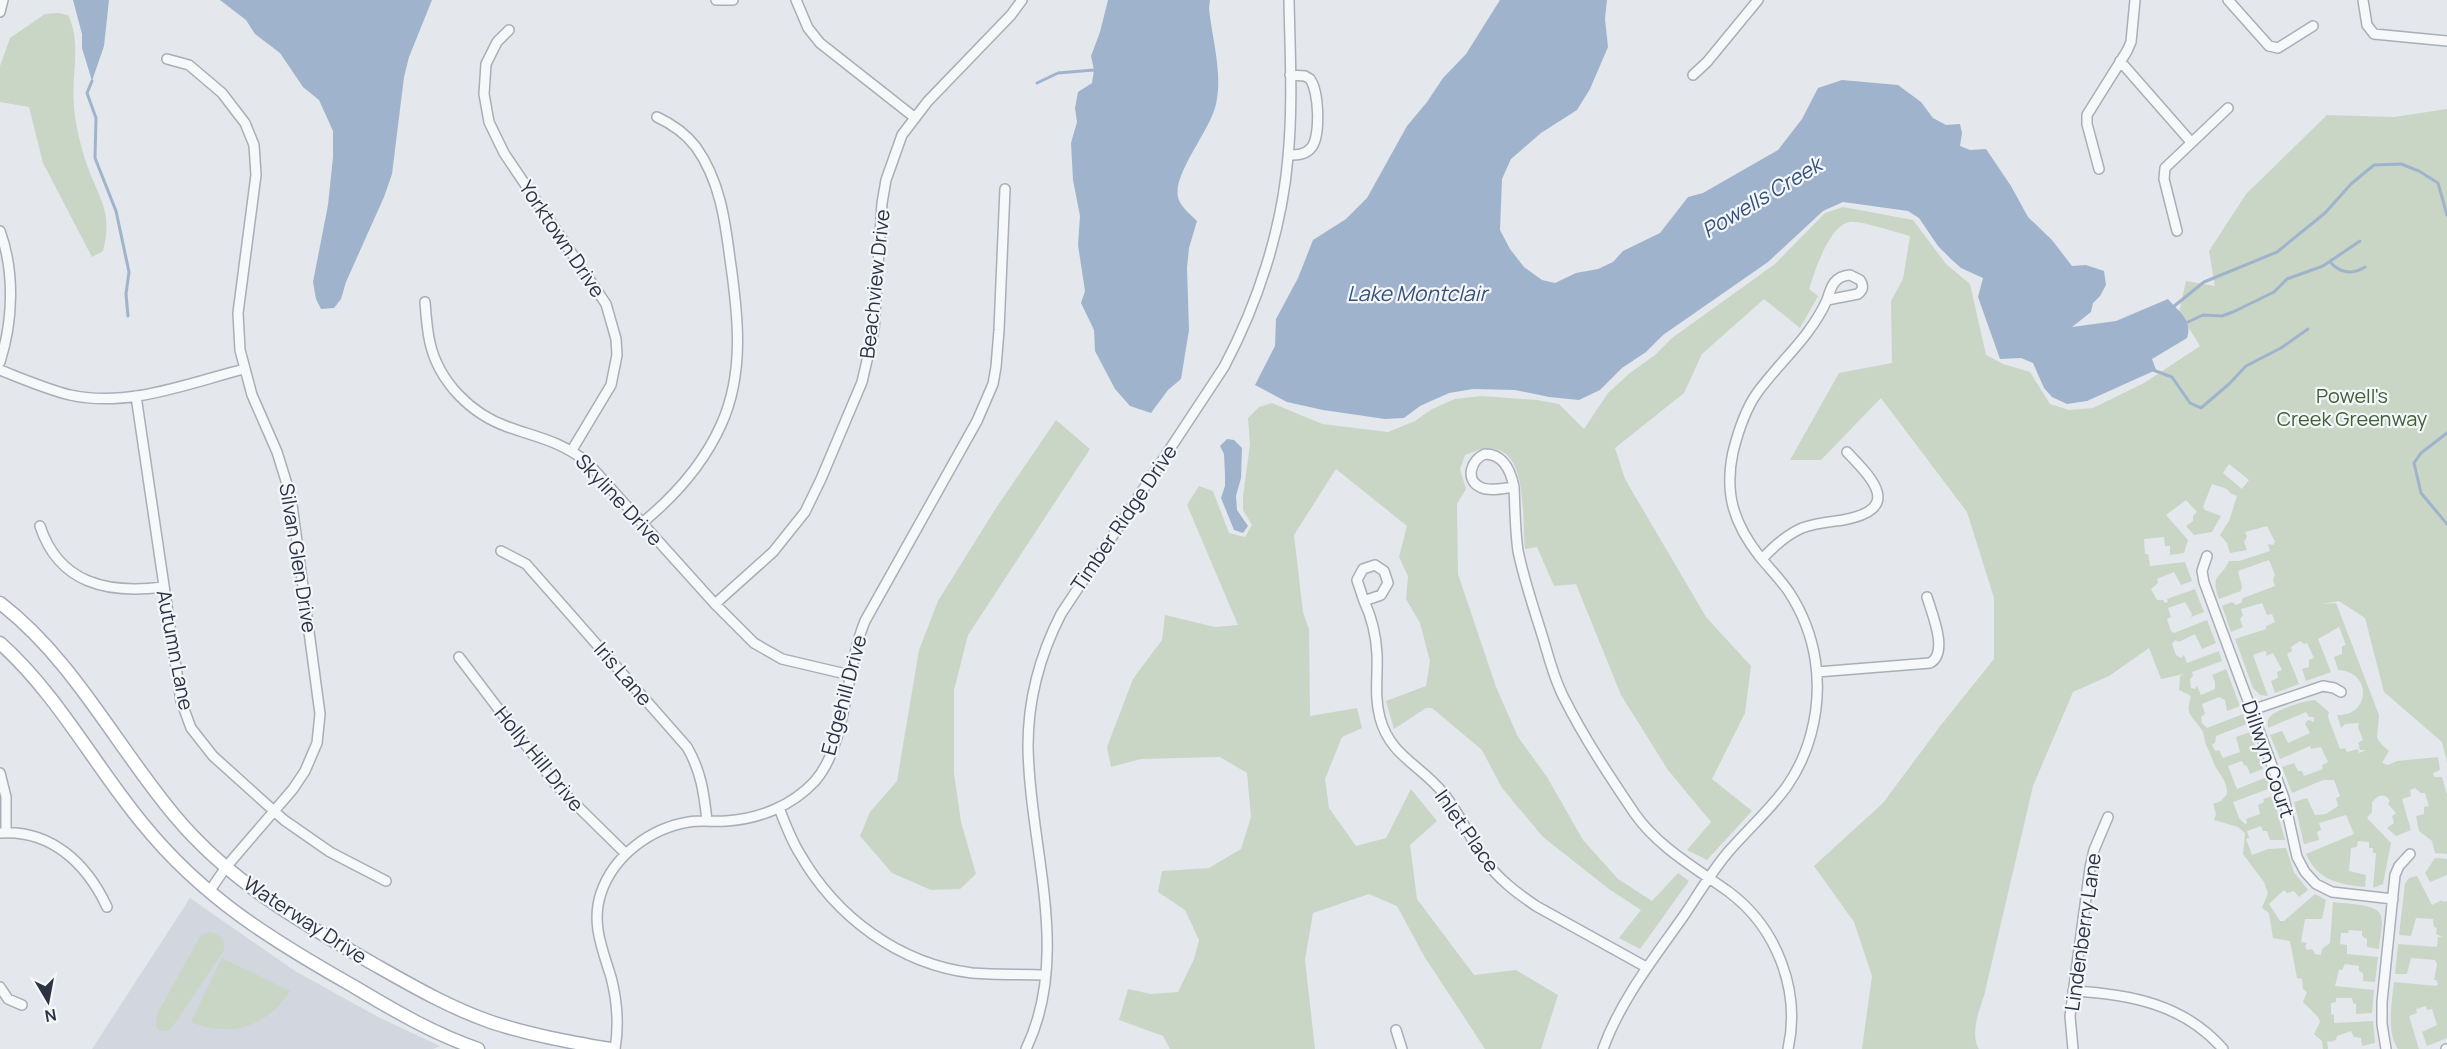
<svg xmlns="http://www.w3.org/2000/svg" width="2447" height="1049" font-family="Manrope,sans-serif">
	<style>
		.built { fill: #d2d6de }
		.green { fill: #c9d6c5; fill-rule: evenodd }
		.water { fill: #9fb4cc }
		.lines { fill: none; stroke-linecap: round; stroke-linejoin: round }
		.stream { stroke: #9fb4cc; stroke-width: 3 }
		.minor-casing { stroke: #a9aeb7; stroke-width: 12 }
		.major-casing { stroke: #a3abb8; stroke-width: 15 }
		.minor { stroke: #f7f8fa; stroke-width: 9 }
		.major { stroke: #fff; stroke-width: 12 }
		.labels { text-anchor: middle; stroke-width: 4.5; stroke-linejoin: round; paint-order: stroke }
		.street-label { font-size: 20px; fill: #2b3445; stroke: #f4f6f9 }
		.park-label { font-size: 20px; fill: #3f6138; stroke: #f4f6f9 }
		.water-label { font-size: 21px; font-style: italic; fill: #34527a; stroke: #f4f6f9 }
	</style>
	<rect width="100%" height="100%" fill="#e4e7ec"/>
	<path class="built" d="M190,898L295,971L380,1018L440,1046L433,1049H92Z"/>
	<path class="green" d="M58,13L68,15C82,43 71,75 74,106C75,123 80,143 85,159C97,197 114,209 103,251L92,257L43,163L29,107L0,102V66L10,38L45,14Z
		M2447,109V762L2442,742L2384,692L2365,618L2339,601L2322,604L2336,603L2379,715L2377,738L2381,744L2389,751L2382,763L2388,765L2397,761L2438,757L2440,770L2433,773L2434,777H2442L2447,795V854L2435,853L2432,841L2419,831L2416,816L2424,814V807L2429,806L2425,793H2421L2415,788L2410,790L2411,796L2402,799L2411,830L2396,836L2387,828L2394,823L2392,816L2396,813L2388,804L2390,801C2385,792 2378,795 2372,802V812L2367,818L2391,843L2383,884L2373,888L2376,853H2373V848H2369V842L2358,841L2357,847L2351,848L2349,871L2366,875L2365,887C2339,884 2318,881 2306,854L2354,834L2346,815L2319,823L2321,830L2317,832L2319,840L2304,844L2294,802L2307,798L2315,815L2326,814L2338,806L2336,798L2340,796L2334,780H2323L2292,793L2282,767L2294,763L2298,771H2302L2304,776L2323,769L2322,765L2328,762L2321,747L2311,749L2310,746L2280,759L2270,735L2282,731L2288,743L2310,733L2305,724L2308,720L2314,722V717H2309L2306,712L2268,728C2268,724 2267,721 2269,718C2273,710 2307,700 2315,700L2329,712L2328,717L2340,749L2345,748L2347,752L2358,749L2359,753L2366,750H2360L2358,743L2363,740L2358,727L2359,723L2345,724L2341,728L2337,715C2370,716 2373,672 2338,670L2334,657L2342,654V646L2346,645L2339,627L2318,639L2331,672L2306,681L2302,669L2309,667V660L2314,658L2307,643L2304,644L2300,641L2291,647L2292,651L2287,654L2299,684L2275,693L2271,681L2278,678L2277,672L2282,670L2273,653L2266,656L2267,652L2264,651L2253,655L2268,696L2260,695L2253,688L2235,639L2266,629V626L2275,622L2272,614L2267,615L2262,603L2241,609L2243,615L2240,619L2243,627L2231,632L2222,606L2232,602L2236,605L2241,603L2243,598L2275,586L2273,579L2275,575L2269,560L2238,571L2242,587L2241,591L2219,599C2210,574 2220,580 2229,561H2239L2270,551L2268,544L2273,545L2275,542L2267,526L2245,532L2247,537L2244,542L2247,550L2230,553L2227,543L2220,535L2229,521L2237,496L2230,493L2227,489L2212,484L2203,507L2205,510L2221,516L2212,532L2194,535L2186,526L2193,521V516L2197,512L2186,500L2166,515L2188,540L2184,553L2170,555V546H2165L2164,537L2144,539L2145,554H2148L2150,566L2185,562L2192,581L2181,585L2174,572L2157,579L2158,583L2151,589L2157,600H2163L2165,603L2168,602L2167,599L2195,589L2204,612L2191,617L2192,614L2185,602L2168,608L2171,617L2167,619L2171,631L2174,633L2207,620L2216,643L2202,649L2195,634L2179,642L2175,640L2172,644L2176,655L2181,658L2184,655L2187,663L2219,651L2222,661L2192,672L2193,676L2190,679L2191,688L2195,689L2197,686L2201,695L2215,689V682L2212,675L2226,669L2240,706L2227,711L2225,700L2219,697L2202,704L2205,714L2201,717L2202,723L2207,728L2243,714L2247,724L2216,736L2215,743L2212,744L2215,751L2219,750L2223,758L2240,752L2236,737L2250,732L2263,769L2250,774L2247,766L2244,765L2242,761L2228,766L2237,789L2267,777L2271,788L2233,802L2239,818L2245,824L2247,823L2246,819L2260,814L2258,805L2264,802L2263,799L2273,796L2285,840H2270L2267,831H2263L2261,826L2247,831L2249,838L2246,839L2252,855L2268,849L2286,848L2294,872L2308,890L2299,897L2294,891L2287,893L2284,890L2269,904L2280,921H2284L2315,894L2326,900L2322,919H2305L2301,942L2307,943L2305,947L2307,950L2312,949L2315,954L2321,955L2322,949L2330,943L2333,902C2344,904 2378,903 2381,916C2384,925 2379,940 2379,949L2367,947V939L2362,936V931L2349,930L2348,933H2341L2340,944L2347,945V954L2378,957L2375,982L2363,981V973L2359,971V966L2345,964L2342,970H2339L2335,986L2374,990L2372,1013L2356,1014V1004L2353,1003L2352,998H2336V1002L2331,1003V1014L2334,1015V1023L2373,1021L2375,1043L2362,1046L2361,1038L2354,1037L2351,1031L2337,1036L2336,1040L2330,1042L2327,1041L2328,1049H2323L2322,1041L2314,1034L2320,1022L2318,1017L2303,1002L2307,992L2303,989L2302,979L2297,978L2290,941L2273,938L2269,913L2262,908L2268,893L2264,882L2243,854L2245,833L2238,827L2214,820L2216,814L2213,804L2221,801L2227,794C2227,780 2220,776 2214,764C2212,758 2210,753 2207,747C2204,742 2205,734 2201,729C2191,713 2185,717 2191,696L2179,690L2180,676L2184,674L2161,679L2149,648L2109,676L2073,692L2033,786L1984,996C1979,1010 1970,1035 1979,1049H1862L1872,976L1854,922L1814,866L1883,803L1941,725L1994,659V598L1967,512L1881,398L1821,460H1790L1839,373L1892,363L1891,301L1903,279L1910,236C1898,233 1859,220 1850,222C1828,226 1815,272 1809,289L1818,296L1800,328L1764,299L1702,354L1684,393L1615,448L1625,479L1706,617L1751,666L1745,713L1712,779L1752,811L1707,860L1687,850L1711,822L1668,770L1621,695L1576,584L1554,586L1537,547L1525,549C1521,510 1531,424 1465,455L1460,469L1466,489L1457,504L1458,574L1496,687L1518,737L1547,777L1583,840L1618,879L1652,901L1678,873L1689,881L1640,949L1619,938L1641,910L1609,889L1543,837L1502,788L1482,750L1432,708H1426L1394,729L1386,701L1426,686L1430,661L1420,623L1406,599L1408,576L1399,557L1407,526L1336,469L1294,535L1303,612L1309,629L1310,716L1357,708L1362,728L1342,737L1325,779L1329,808L1356,846L1386,838L1411,789L1437,821L1410,845L1417,899L1474,975L1516,970L1558,995L1541,1049H1485L1424,956L1397,906L1369,894L1313,913L1305,960L1315,1049H1170L1163,1036L1119,1020L1128,989L1151,994L1178,992L1194,959L1199,940L1185,910L1158,892L1162,871L1209,868L1241,849L1251,817L1247,773L1220,757L1141,759L1111,767L1107,747L1133,679L1162,640L1165,615L1215,627L1238,625L1187,505L1199,486L1213,491L1229,533L1245,537L1252,525L1243,510V496L1250,445L1248,418L1259,407L1272,403L1322,424L1388,432L1415,421L1432,409L1455,399L1481,396L1537,400L1559,404L1584,429L1608,393L1630,373L1655,355L1672,338L1775,264L1825,213L1843,207L1913,220L1946,264L1970,284L1986,355L2003,364L2030,372L2050,404L2069,410L2093,408L2144,383L2200,346L2179,312L2186,281L2215,286L2209,251L2246,194L2327,115L2394,117ZM2229,464L2249,480L2242,489L2223,473Z
		M1056,420L1090,449L968,635L954,690V773L961,822L976,874L960,889L931,890L892,873L860,836L870,812L897,781L919,650L938,601L996,508Z
		M2435,858L2447,859V875L2430,882L2425,873Z
		M2417,876L2432,905L2442,900L2443,902L2447,901V1038L2427,1046L2422,1032L2437,1025L2432,1009L2427,1010L2426,1006L2416,1009L2417,1013L2409,1016L2419,1049H2398C2386,1031 2392,1002 2394,982L2436,986L2438,984L2436,980H2434L2437,964L2435,960L2411,958L2407,974H2395L2398,944L2437,947L2438,937H2442L2436,934L2437,928L2434,927L2433,919L2416,918L2411,936L2399,935L2405,884L2409,878Z
		M210,932C220,935 225,938 224,950L176,1022L168,1031H159L156,1026L157,1014L201,935Z
		M222,958L290,991C267,1027 231,1038 191,1022Z"/>
	<path class="water" d="M73,0H109L104,46L92,81L82,48V34Z
		M220,0H432L409,57L404,77L392,174L384,197L346,282L341,299L334,308L321,309L316,299L313,282L328,205L333,157V131L319,100L303,87L280,53L255,34L246,20Z
		M1108,0H1210L1209,8C1212,39 1223,73 1216,104C1211,130 1169,178 1179,200C1182,208 1191,215 1197,221L1189,248L1187,268L1189,330L1181,379L1168,390L1151,413L1130,406L1115,389L1095,351L1094,330L1081,303L1085,291L1078,245L1080,216L1073,180L1071,143L1077,122L1075,108L1078,92L1092,83L1094,70L1091,56L1100,32Z
		M1500,0H1607L1605,19L1608,47L1590,89L1577,110L1541,133L1511,159L1502,179L1500,230L1510,249L1524,267L1542,280L1555,283L1576,273L1598,269L1613,262L1623,251L1660,233L1688,197L1703,193L1778,150L1802,119L1818,88L1842,80L1898,85L1921,102L1933,118L1946,125L1960,124L1962,133L1960,146L1970,150L1986,149L2011,186L2028,217L2052,240L2072,266L2086,265L2104,271L2106,285L2100,296L2093,303L2091,312L2072,327L2116,321L2168,299C2179,312 2193,320 2187,338L2152,359L2156,370L2087,401L2067,404L2052,397L2044,388L2033,363L2021,358L2000,359L1978,297L1983,278L1961,268L1952,260L1938,246L1919,218L1908,211L1843,202L1823,211L1768,262L1663,335L1646,352L1622,368L1600,390L1579,400L1549,397L1515,390L1473,389L1449,393L1420,406L1404,418L1385,419L1323,410L1287,402L1255,385L1275,346L1276,319L1298,278L1313,240L1346,219L1367,198L1407,126L1427,102L1443,78L1466,54Z
		M1227,439L1234,440L1242,448L1241,478L1236,496L1237,510L1248,526L1243,533L1234,530L1221,498L1225,486V475L1224,454L1220,446Z"/>
	<g class="lines">
		<path class="stream" d="M92,81L87,93L96,118L95,158L116,211L129,272L126,294L128,316
			M1037,83L1058,73L1094,70
			M2330,262C2340,273 2352,275 2365,267
			M2173,307L2204,282L2277,252L2325,213L2351,184L2374,165L2401,164L2419,171L2438,183L2447,215
			M2188,322L2203,315L2222,316L2233,312L2274,292L2287,279L2323,266L2360,241
			M2153,370L2172,377L2190,403L2201,408L2229,384L2246,366L2281,348L2308,329
			M2447,433L2421,453L2414,463L2421,493L2447,524"/>
		<defs>
			<path id="minor" d="M716,0H733
				M796,0L808,28L820,43L914,117
				M2228,0L2269,46L2278,48L2313,26
				M2363,0L2367,25L2374,34L2447,41
				M0,12L3,0
				M509,30L497,42L486,64L484,94L489,122L504,153L606,304L616,339L617,355L611,385L572,450
				M167,59L189,65L222,93L245,123L254,145L256,175L238,313L240,350L252,395L277,452L291,497L320,714L317,743L305,771L293,789L226,867L209,892
				M2120,61L2191,142
				M1693,75L1707,62L1758,0
				M1289,155C1297,155 1305,155 1311,148C1321,137 1319,91 1310,79L1305,76L1290,75
				M2099,169L2087,124V115L2127,51L2131,42L2135,0
				M0,231C15,272 13,321 0,362
				M2177,231L2164,179L2165,168L2228,108
				M1850,275L1860,280C1864,286 1863,290 1858,294L1827,300C1831,287 1834,276 1850,275Z
				M425,302C426,316 427,330 430,343C439,382 471,414 508,427C539,438 560,441 587,462L715,604L754,643L782,659L850,675
				M0,370C23,379 46,389 70,395C128,408 189,383 244,369
				M136,396L181,701L191,728L213,756L284,820L330,852L386,881
				M1485,454C1504,454 1511,472 1514,487C1504,488 1489,492 1480,487C1464,479 1472,459 1485,454Z
				M1514,487C1515,509 1515,530 1518,551C1524,580 1534,609 1543,638C1549,658 1554,679 1564,698C1584,738 1610,777 1635,814C1658,847 1697,869 1729,892C1777,928 1801,991 1788,1049
				M642,523C675,496 703,465 721,425C745,373 738,314 730,259C725,220 720,181 696,147C686,134 672,124 657,117
				M40,526C59,584 108,594 163,587
				M501,551L526,564L687,747C701,771 704,793 707,821
				M2207,556L2202,571L2204,582L2284,798L2297,857L2305,872L2316,884L2332,892L2393,899
				M1762,559C1774,546 1786,535 1802,528C1815,523 1829,522 1843,520C1902,509 1874,480 1847,452
				M1375,565L1384,571L1388,583L1381,595L1364,601L1357,580L1363,569Z
				M1364,601C1372,618 1376,635 1377,654C1378,676 1374,696 1380,718C1390,756 1421,765 1444,794C1460,814 1470,839 1485,860C1498,879 1517,893 1536,906L1646,967
				M715,604L773,552L805,512L821,479L862,382L874,330L882,203L886,180L902,135L928,101L1011,15L1022,0
				M459,657L557,786L626,854
				M1817,672L1930,663C1949,653 1932,614 1927,597
				M2252,710L2323,686L2334,688L2341,692
				M0,773L6,797V832
				M779,808C785,823 791,840 800,854C836,917 899,964 972,973C996,975 1021,974 1046,975
				M0,833C51,829 87,864 107,907
				M0,987L8,999L22,1005
				M2073,991C2129,994 2184,1004 2223,1049
				M1396,1030L1402,1049
				M615,1049C619,1025 617,1000 611,977C602,948 591,923 601,893C614,855 651,828 689,822C701,820 714,822 726,821C759,819 792,806 815,781C848,743 845,669 865,621L977,421L993,384L996,367L999,330L1005,189
				M1026,1049C1072,954 1029,846 1028,746C1028,699 1040,655 1061,614L1224,367C1258,303 1282,229 1288,157C1293,105 1290,52 1289,0
				M1603,1049C1621,999 1655,957 1685,914C1699,893 1712,871 1729,851C1764,811 1796,790 1811,734C1824,685 1817,635 1789,592C1780,579 1770,569 1760,557C1734,524 1724,494 1733,452C1738,432 1745,410 1757,393C1781,360 1809,339 1827,300
				M2073,1049L2070,1016L2090,868L2094,850L2108,817
				M2386,1049L2382,1024V1002L2395,875L2399,866L2410,854
				M2446,1049H2447"/>
			<path id="major" d="M0,603C74,660 116,746 175,816C228,880 299,921 370,962C409,984 448,1007 491,1022C530,1035 570,1042 610,1049
				M0,643C58,695 94,765 143,824C203,898 272,940 353,986C393,1010 434,1034 478,1049"/>
		</defs>
		<use href="#minor" class="minor-casing"/>
		<use href="#major" class="major-casing"/>
		<use href="#minor" class="minor"/>
		<use href="#major" class="major"/>
	</g>
	<g class="labels">
		<g class="street-label">
			<text transform="translate(562 239) rotate(56)" y="7">Yorktown Drive</text>
			<text transform="translate(875 284) rotate(-84)" y="7">Beachview Drive</text>
			<text transform="translate(619 500) rotate(47)" y="7">Skyline Drive</text>
			<text transform="translate(1124 518) rotate(-56)" y="7">Timber Ridge Drive</text>
			<text transform="translate(298 558) rotate(81)" y="7">Silvan Glen Drive</text>
			<text transform="translate(175 650) rotate(79)" y="7">Autumn Lane</text>
			<text transform="translate(623 674) rotate(49)" y="7">Iris Lane</text>
			<text transform="translate(844 695) rotate(-75)" y="7">Edgehill Drive</text>
			<text transform="translate(539 759) rotate(51)" y="7">Holly Hill Drive</text>
			<text transform="translate(2268 759) rotate(71)" y="7">Dillwyn Court</text>
			<text transform="translate(1467 831) rotate(55)" y="7">Inlet Place</text>
			<text transform="translate(305 920) rotate(33)" y="7">Waterway Drive</text>
			<text transform="translate(2083 932) rotate(-82)" y="7">Lindenberry Lane</text>
		</g>
		<g class="park-label">
			<text x="2352" y="403">Powell's<tspan x="2352" dy="23">Creek Greenway</tspan></text>
		</g>
		<g class="water-label">
			<text transform="translate(1762 198) rotate(-31)" y="7">Powells Creek</text>
			<text x="1417" y="301">Lake Montclair</text>
		</g>
	</g>
	<g transform="translate(48 1001) rotate(170)" stroke="#f4f6f9" stroke-width="4.5" paint-order="stroke">
	<path d="M0-4.5L10 22L0 15L-10 22Z" fill="#2b3445"/>
	<text y="-9" font-size="16" font-weight="bold" text-anchor="middle" fill="#2b3445">N</text>
	</g>
</svg>
